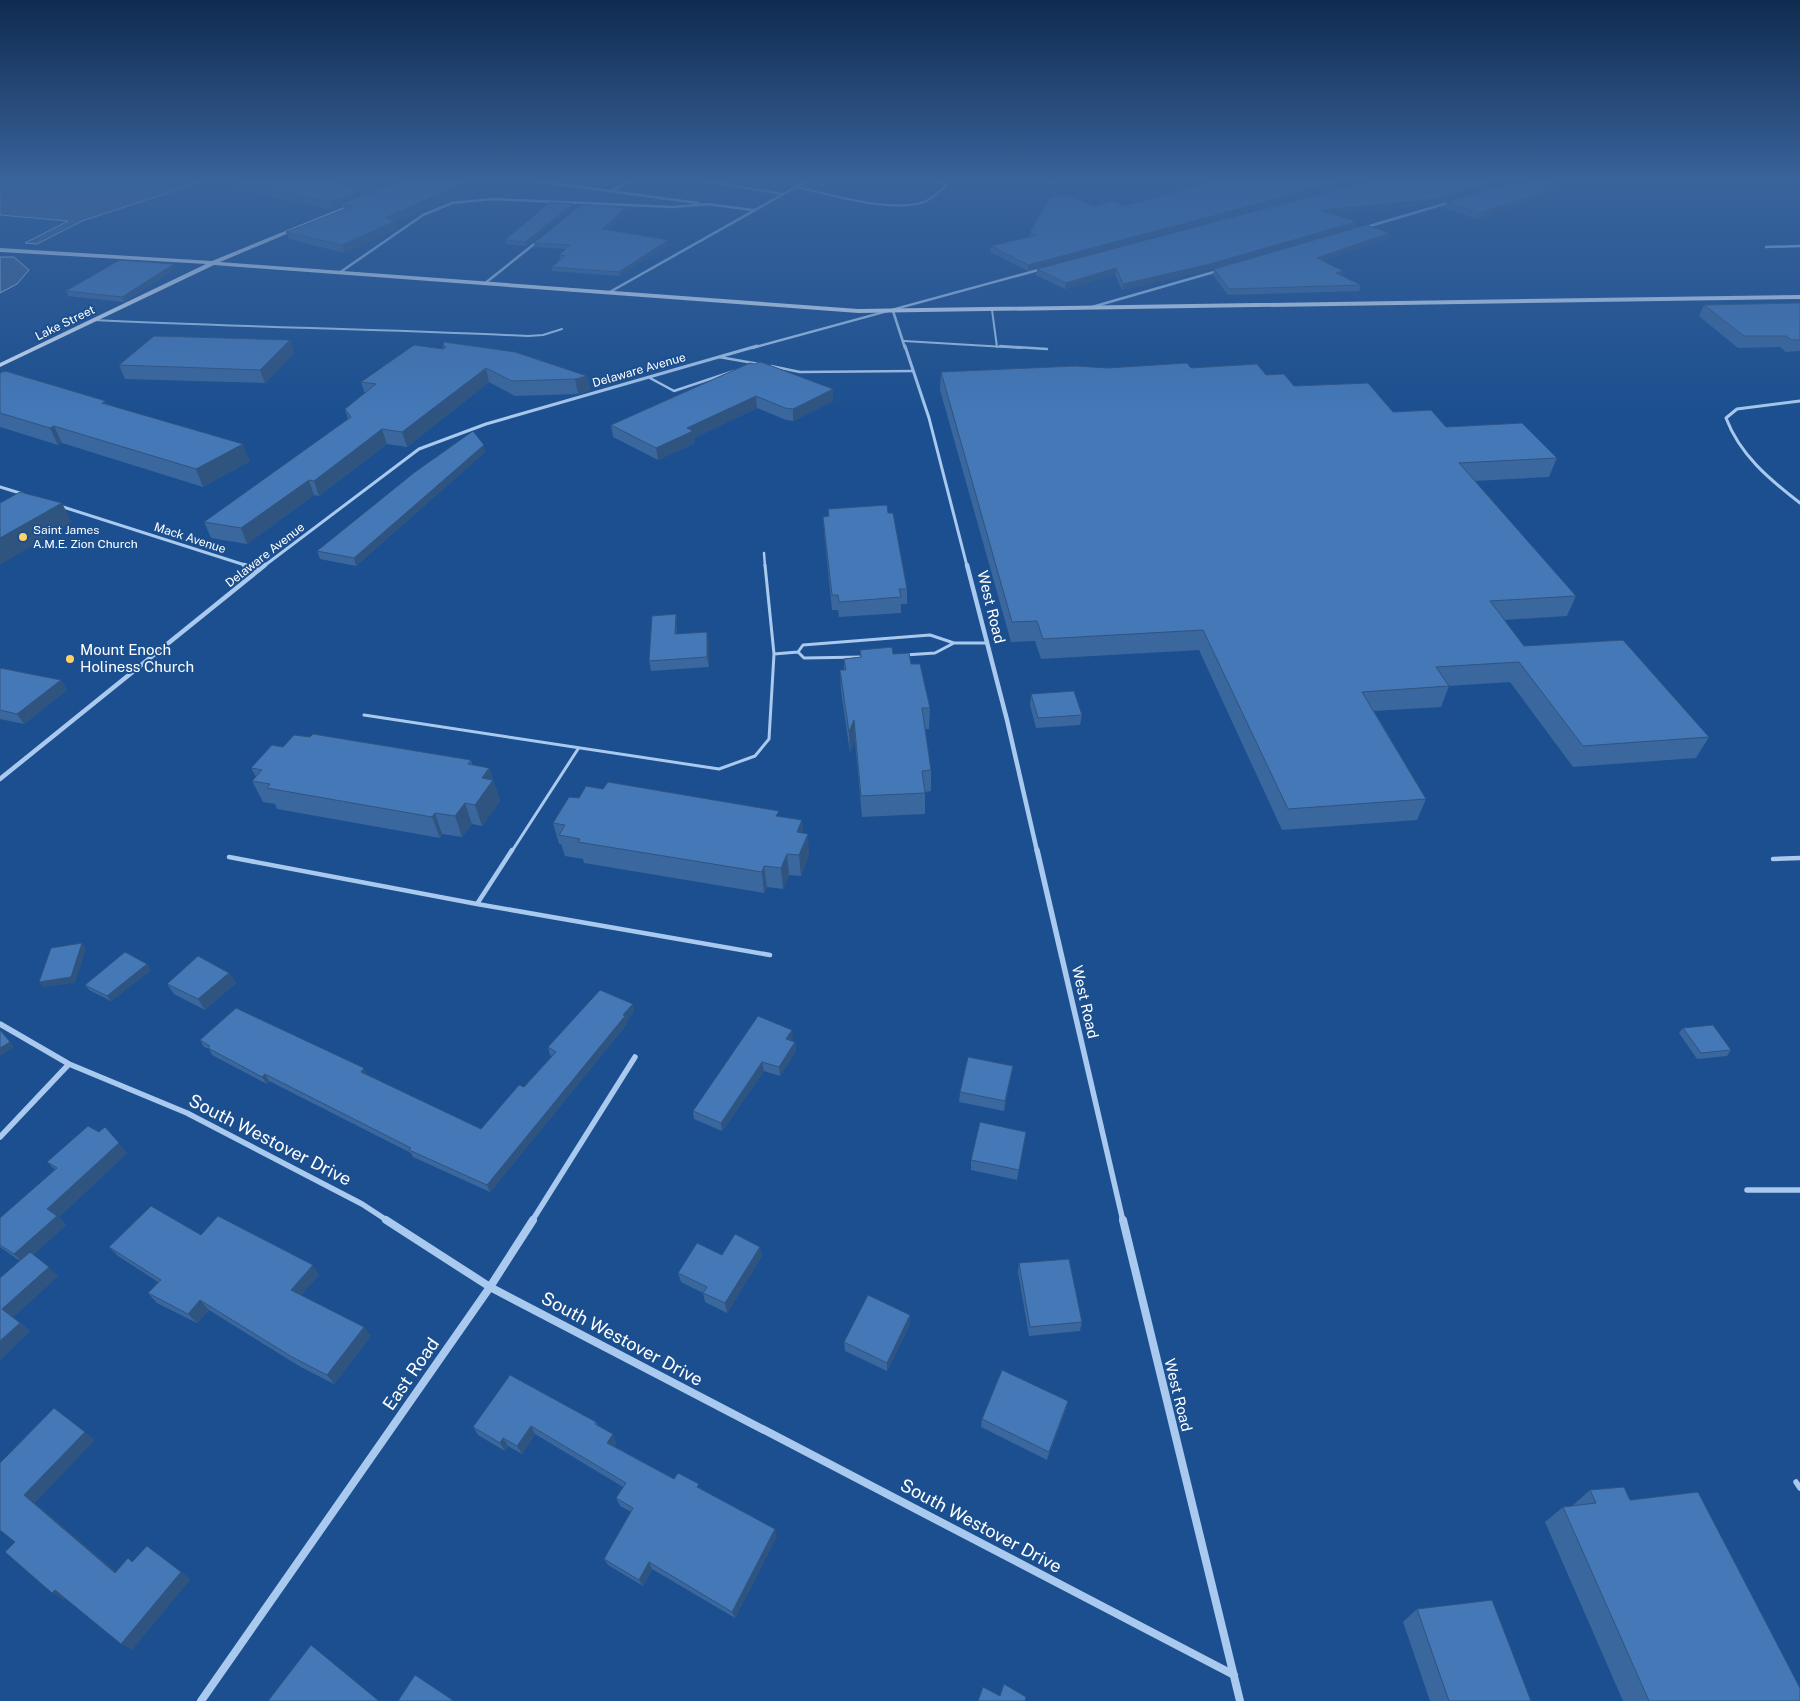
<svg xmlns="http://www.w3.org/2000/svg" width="1800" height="1701" font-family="'Public Sans',sans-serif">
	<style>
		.water { fill: #3c6290; stroke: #9cc4f0 }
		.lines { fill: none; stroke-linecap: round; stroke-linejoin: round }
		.lane-far4 { stroke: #a9c9ee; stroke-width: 2 }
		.lane-far3 { stroke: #a9c9ee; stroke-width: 2.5 }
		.lane-far2 { stroke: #a9c9ee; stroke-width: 3 }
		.lane-far1 { stroke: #a9c9ee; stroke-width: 4.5 }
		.lane { stroke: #a9c9ee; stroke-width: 5.5 }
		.street-far4 { stroke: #a9c9ee; stroke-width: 2.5 }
		.street-far3 { stroke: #a9c9ee; stroke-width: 3 }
		.street-far2 { stroke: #a9c9ee; stroke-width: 4.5 }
		.street-far1 { stroke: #a9c9ee; stroke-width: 5.5 }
		.street { stroke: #a9c9ee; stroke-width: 8 }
		.secondary { fill: #d6e6fa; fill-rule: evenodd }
		.wall { fill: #3a679d; fill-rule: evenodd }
		.shaded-wall { fill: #305480 }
		.building { fill: #4478b7; stroke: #305480 }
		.poi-dot { fill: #ffd166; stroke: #1b4f8f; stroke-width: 2 }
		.labels { text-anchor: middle; stroke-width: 4; stroke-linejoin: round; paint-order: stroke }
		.far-street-label { font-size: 12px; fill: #fff; stroke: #1b4f8f }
		.far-poi-label { font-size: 12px; fill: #fff; stroke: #1b4f8f; text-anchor: start }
		.street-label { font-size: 15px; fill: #fff; stroke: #1b4f8f }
		.poi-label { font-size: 15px; fill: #fff; stroke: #1b4f8f; text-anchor: start }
		.near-street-label { font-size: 18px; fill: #fff; stroke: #1b4f8f }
	</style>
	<rect width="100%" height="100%" fill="#1b4f8f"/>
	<path class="water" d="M0,179H210L82,221L37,244L25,243L68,221L0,215Z
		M0,257H14L29,270L17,284L0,293Z"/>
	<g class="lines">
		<path class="lane-far4" d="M693,179L782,194
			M329,183L336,179
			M1049,183L1070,179
			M795,187C830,194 885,212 921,203C930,201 938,192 946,186L936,180L927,179
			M610,191L635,179
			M992,310L997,347
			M94,320C239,327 383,329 528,336L543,335L562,329
			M904,341L1022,348"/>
		<path class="lane-far3" d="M1000,346L1047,349
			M719,357L759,364
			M771,366L800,372L913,371
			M650,378L674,391L734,371
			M764,553L765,566"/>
		<path class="lane-far2" d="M798,652L803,645L930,635L954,643H987
			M798,652L804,658L863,657
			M774,654L798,652
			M905,655L935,653L954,643
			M364,715L719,769L755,756L769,739L774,654L765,565
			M512,851L578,749"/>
		<path class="lane-far1" d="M229,857L477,904L770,955
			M1773,859L1800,858
			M477,904L512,850"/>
		<path class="lane" d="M1796,1482L1800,1488"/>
		<path class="street-far4" d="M520,179L698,203
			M707,204L753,210
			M1363,228L1451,202
			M1766,247L1800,246
			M339,273L423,215L452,203L492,199L673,207L709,204
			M484,284L538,241
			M608,293L810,179
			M1092,307L1221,270
			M893,311L905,348
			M752,348L1042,269"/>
		<path class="street-far3" d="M905,346L929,418L967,566
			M1800,401L1737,409L1726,418C1740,455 1769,479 1800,503
			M0,487L23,494
			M60,506L248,566
			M264,566L419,449L486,424L757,346"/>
		<path class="street-far2" d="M244,565L259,570
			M967,565L1007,720L1037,851
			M0,779L265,565"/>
		<path class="street-far1" d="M1037,850L1123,1221
			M0,1024L69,1064L187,1113L362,1204L388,1221
			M0,1137L69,1064
			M1747,1190H1800
			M532,1221L635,1057"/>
		<path class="street" d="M386,1220L490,1287L1234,1675
			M1123,1220L1240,1701
			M201,1701L490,1287L533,1220"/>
		<path class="secondary" d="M356,202L358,204L220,262L858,309L1800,295V299L858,313L214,265L0,367V363L206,264L0,252V248L212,261Z"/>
	</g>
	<path class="wall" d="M329,179L335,182L334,179H484V181L396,222L397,229L344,253L289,239L286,232L344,209L343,205L333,209L228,188L225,181ZM365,189L374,191L367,194Z
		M1376,179L1434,204L1334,214L1356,222L1354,227L1209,270L1122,290L1115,274L1065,289L1036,275L1037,269Z
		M1556,187L1557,194L1477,219L1444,208L1446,202Z
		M1050,197L1028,271L990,252L991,246L1029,237L1030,232Z
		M573,208L526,246L506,244L505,240Z
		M625,208L626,211L606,230L668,240V245L619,276L552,271V267L560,259L559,255L566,249L535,247L534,243Z
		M1389,233L1387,239L1323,261L1343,271L1342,276L1361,285L1359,291L1228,295L1213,275L1214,269Z
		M174,264L176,268L124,302L68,296L66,291Z
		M1800,303V351L1786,352L1780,347L1738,348L1699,316L1704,305Z
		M290,340L294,353L265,383L125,379L119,365Z
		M443,346L587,376L590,390L578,394L515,396L489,382L407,447L387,444L319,496L314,495L247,544L211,538L204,522L348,419L345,409L365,394L361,382L443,349Z
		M750,363L833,389V401L793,421L786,420L757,408L694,438L695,443L658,460L613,437L611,425Z
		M1108,368H1191L1266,375L1294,386L1393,412L1557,458L1549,477L1475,481L1576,596L1567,616L1504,620L1524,646L1709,737L1696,758L1573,767L1510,682L1449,686L1441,707L1374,711L1426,799L1417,820L1282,830L1199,650L1041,659L1035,641L1011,642L940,390L941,372Z
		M0,373L108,404L250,461L203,487L62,443L58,445L0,427Z
		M485,452L356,566L320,559L317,551Z
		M828,509L888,513L907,589V604H901V613L839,617L838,610H832L824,532L823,517L828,516Z
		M676,614L677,624V634L709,642V667L651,671L649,661Z
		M860,650L893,654L911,664L930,708L929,729H925L931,770V791L925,792V814L862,817L855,741L850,753L841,691L840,670H844V659L860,657Z
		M0,668L61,680L67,690L24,724L0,719Z
		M1031,694L1082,715L1080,725L1036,728L1030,705Z
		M283,747L471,760L472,765L489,768L500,801L482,826L472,824L462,837L442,834L440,838L277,809L275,804L263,802L252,781L256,777L251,768Z
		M603,789L802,820L803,833L809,855L801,876L789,875L783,889L767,887L764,893L584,863L583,859L565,856L561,844H559L553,823L579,798Z
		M151,970L111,1001L89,990L85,985Z
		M229,973L236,983L205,1010L174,994L167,984Z
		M634,1011L627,1021V1024L490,1192L413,1157L411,1153L269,1081L267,1084L212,1055L209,1049L204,1047L200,1040L368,1075L481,1129L524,1087L552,1056L550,1055L548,1047Z
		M1683,1028L1731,1050L1727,1056L1697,1059L1679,1033Z
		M793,1038L791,1041L795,1042L796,1051L780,1076L764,1071L722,1131L694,1119L693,1111Z
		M1013,1066L1004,1111L959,1102L960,1092Z
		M1026,1132L1017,1180L971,1170V1160Z
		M127,1153L59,1217L66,1225L33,1255L58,1276L13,1317L30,1331L0,1360V1278L20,1261L0,1247V1218L55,1170L47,1162Z
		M201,1235L319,1275L301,1295L371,1336L334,1384L299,1366L209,1310L197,1323L157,1303L148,1293L158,1282L118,1256L109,1247Z
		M762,1256L727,1313L705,1302L703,1293L681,1282L678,1273Z
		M1019,1263L1082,1322L1080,1331L1029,1336L1018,1272Z
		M910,1315V1324L887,1371L845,1351L844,1342Z
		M1068,1401L1066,1409L1047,1460L981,1427L982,1419Z
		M596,1422L598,1425L616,1442L614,1446L674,1479L700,1488L777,1536L735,1618L652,1569L643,1586L608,1565L604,1559L631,1512L620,1506L616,1498L623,1487L535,1434L522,1454L508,1446L505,1451L478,1435L473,1427Z
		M1590,1490L1630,1500L1800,1701H1623L1545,1522L1563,1507L1572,1506Z
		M1417,1609L1531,1701H1430L1403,1622Z"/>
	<path class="shaded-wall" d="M387,179H407L377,191L375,184Z
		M472,179H484V181L396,222L397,229L344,253L342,245L385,218Z
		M1351,179H1370L1028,271V265Z
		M1504,179H1521L1434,204L1320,215L1321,210Z
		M1569,179H1585L1546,190L1548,185Z
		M365,188L367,195L342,204L343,205L333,209L331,202Z
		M1559,188L1557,194L1477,219L1479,213Z
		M573,204V208L526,246L525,242Z
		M625,208L626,211L603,233L602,229Z
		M1356,222L1354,227L1209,270L1122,290L1123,284Z
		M1389,233L1387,239L1315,264L1317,258Z
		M668,240V245L619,276V272Z
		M174,264L176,268L124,302L122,297Z
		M1116,268L1115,274L1065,289L1066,283Z
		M1343,271L1342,277L1336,273Z
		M290,340L294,353L265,383L260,370Z
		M486,368L489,382L407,447L402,432Z
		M587,376L590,390L578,394L575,379Z
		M833,389V401L793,421V409Z
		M756,396L757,408L694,438L695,443L658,460L656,448L687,428Z
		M54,426L62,443L58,445L50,428Z
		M382,429L387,444L319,496L314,481Z
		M243,444L250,461L203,487L196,469Z
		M484,445L485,452L356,566L354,558Z
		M309,480L314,495L247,544L241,528Z
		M62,503L72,522L0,565V538Z
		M676,614L677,624L676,644L675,634Z
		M707,632L709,642V667L707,657Z
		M61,680L67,690L24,724L17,714Z
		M854,720L855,741L850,753L849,732Z
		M489,768L500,801L482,826L475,805L482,778Z
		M465,803L472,824L462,837L455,816Z
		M435,813L442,834L440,838L432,817Z
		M802,820L804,841L797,832Z
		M808,834L809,855L801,876L799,855Z
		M787,854L789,875L783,889L781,868Z
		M764,866L767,887L764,893L762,872Z
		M82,943L86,949L75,983L43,987L39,982Z
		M147,964L151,970L111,1001L107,996Z
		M229,973L236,983L205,1010L198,999Z
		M633,1004L634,1011L627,1021V1024L490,1192L487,1185Z
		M0,1029L14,1047L0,1056Z
		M792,1030L793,1038L787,1047L786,1039Z
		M795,1042L796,1051L780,1076L779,1067Z
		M762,1062L764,1071L722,1131L721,1123Z
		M1013,1066L1004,1111L1005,1101Z
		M364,1068L368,1076L361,1072Z
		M265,1074L269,1081L267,1084L262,1077Z
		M1026,1132L1025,1142L1017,1180L1019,1170Z
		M119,1143L127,1153L59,1217L66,1225L24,1264L14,1254L47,1209Z
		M760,1247L762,1256L727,1313L725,1303Z
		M313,1265L319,1275L298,1299L291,1290Z
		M49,1267L58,1276L12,1318L2,1309Z
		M200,1300L209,1310L197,1323L188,1314Z
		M910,1315V1324L887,1371V1363Z
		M20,1323L30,1331L0,1360V1341Z
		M364,1327L371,1336L334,1384L327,1375Z
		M1068,1401L1066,1409L1047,1460L1049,1452Z
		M531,1426L535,1434L522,1454L517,1446Z
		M85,1432L95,1440L35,1503L126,1580L115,1573L24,1495Z
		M613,1434L616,1442L611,1450L607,1443Z
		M503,1438L508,1446L505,1451L500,1443Z
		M775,1529L777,1536L735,1618L732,1612Z
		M147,1546L191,1579L132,1650L121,1644Z
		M649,1562L652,1569L643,1586L639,1580Z
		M55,1590L67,1597L64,1600L52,1593Z"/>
	<path class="building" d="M231,179H328L339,183L365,188L331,202L225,181Z
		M344,179H387L375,184Z
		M403,179H472L385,218L395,221L342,245L286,232L353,206L342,204Z
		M1219,179H1254L1263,181L1272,179H1351L1028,265L991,246L1037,235L1030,232L1050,197L1065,194L1094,206L1113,201L1124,206Z
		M1376,179H1504L1435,199L1321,210L1356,222L1210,264L1123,284L1116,268L1066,283L1037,269Z
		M1527,179H1569L1548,185L1559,188L1479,213L1446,202Z
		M550,202L573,204L525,242L505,240Z
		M582,204L625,208L602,229L668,240L619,272L552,267L565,256L559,255L570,245L534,243Z
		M1366,225L1389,233L1317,258L1343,271L1336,273L1361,285L1229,289L1214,269Z
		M120,260L174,264L122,297L66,291L116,262Z
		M1800,303V340H1792L1786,336H1744L1704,305Z
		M154,336L290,340L260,370L119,365Z
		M444,342L515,352L587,376L575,379L512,381L486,368L402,432L382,429L314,481L309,480L241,528L204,522L351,417L345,409L376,384L361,382L414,345L443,349L446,347L443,346Z
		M761,362L833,389L793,409L785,408L756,396L687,428L693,431L656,448L611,425L750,363L754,364Z
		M1187,363L1191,368L1257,364L1266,375L1284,374L1294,386L1368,383L1393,412L1431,410L1446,427L1522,423L1557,458L1459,463L1576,596L1490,601L1524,646L1623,640L1709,737L1583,746L1519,662L1436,667L1449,686L1362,692L1426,799L1288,809L1203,630L1043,639L1037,621L1012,622L941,372L1075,366L1108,368Z
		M5,371L106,401L102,403L243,444L196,469L54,426L50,428L0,413V373Z
		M473,431L484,445L354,558L317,551L415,472Z
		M20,492L62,503L0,538V503Z
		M887,505L888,513H893L907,589H899L901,597L839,602L838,595H832L823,517L829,516L828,509Z
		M676,614L675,634L707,632V657L649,661L652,616Z
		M892,647L893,654L909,653L911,664H920L930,708H922L931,770L922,771L925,793L861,796L854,720L849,732L840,670H846L844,659L861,657L860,650Z
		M0,668L61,680L17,714L0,710Z
		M1074,691L1082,715L1038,718L1031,694Z
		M313,734L471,760L468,764L489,768L482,778L493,780L475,805L465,803L455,816L435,813L432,817L267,788L270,784L252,781L262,770L251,768L272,745L283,747L294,735L310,737Z
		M608,782L779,811L776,816L802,820L797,832L808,834L799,855L787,854L781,868L764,866L762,872L578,842L580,839L559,835L565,825L553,823L569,797L579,798L586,786L603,789Z
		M82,943L71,977L39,982L51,948Z
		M125,952L147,964L107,996L85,985Z
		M198,956L229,973L198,999L167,984Z
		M600,990L633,1004L623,1015L625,1016L487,1185L409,1150L411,1148L265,1074L262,1077L208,1048L210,1046L200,1040L236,1008L364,1068L361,1072L481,1129L519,1085L524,1087L556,1052L548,1047Z
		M758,1016L792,1030L786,1039L795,1042L779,1067L762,1062L721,1123L693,1111Z
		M1713,1025L1731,1050L1701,1053L1683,1028Z
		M0,1030L10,1042L0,1048Z
		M968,1057L1013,1066L1005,1101L960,1092Z
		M980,1122L1026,1132L1019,1170L971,1160Z
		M88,1126L99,1132L105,1127L119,1143L47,1209L57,1216L14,1254L0,1245V1218L57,1168L47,1162Z
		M151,1206L201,1235L218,1216L313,1265L291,1290L364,1327L327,1375L292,1357L200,1300L188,1314L148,1293L161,1280L109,1247Z
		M735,1234L760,1247L725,1303L703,1293L707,1287L678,1273L697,1243L722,1255Z
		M30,1252L49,1267L2,1309L20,1323L0,1341V1278Z
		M1069,1259L1082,1322L1030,1327L1019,1263Z
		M868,1295L910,1315L887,1363L844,1342Z
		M1002,1370L1068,1401L1049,1452L982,1419Z
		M510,1375L596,1422L595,1424L613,1434L607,1443L674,1479L678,1473L699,1484L697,1487L775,1529L732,1612L649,1562L639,1580L604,1559L633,1508L616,1498L626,1483L531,1426L517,1446L503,1438L500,1443L473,1427Z
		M54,1408L85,1432L24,1495L115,1573L128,1558L132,1562L147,1546L181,1572L121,1644L55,1590L52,1593L5,1552L15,1542L0,1530V1463Z
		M1624,1487L1630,1500L1698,1492L1800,1688V1701H1649L1563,1507L1596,1503L1590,1490Z
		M1492,1600L1531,1701H1449L1417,1609Z
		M311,1645L379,1701H268Z
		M415,1675L454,1701H398Z
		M1004,1684L1026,1697L1025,1701H978L983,1687L1000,1696Z"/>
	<linearGradient id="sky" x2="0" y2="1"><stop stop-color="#0f2b4f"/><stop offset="0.43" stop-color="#39639b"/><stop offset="1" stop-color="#39639b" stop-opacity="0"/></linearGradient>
	<rect width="1800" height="417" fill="url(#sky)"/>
	<g class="poi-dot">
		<circle cx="23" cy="537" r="5"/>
		<circle cx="70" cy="659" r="5"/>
	</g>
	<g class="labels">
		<g class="far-street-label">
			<text transform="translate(65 323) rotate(-26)" y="4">Lake Street</text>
			<text transform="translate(639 370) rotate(-16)" y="4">Delaware Avenue</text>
			<text transform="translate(190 538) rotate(18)" y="4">Mack Avenue</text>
			<text transform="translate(265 555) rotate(-38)" y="4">Delaware Avenue</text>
		</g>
		<g class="far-poi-label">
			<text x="33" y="534">Saint James<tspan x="33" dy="14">A.M.E. Zion Church</tspan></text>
		</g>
		<g class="street-label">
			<text transform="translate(991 607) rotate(76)" y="5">West Road</text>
			<text transform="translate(1085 1002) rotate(77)" y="5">West Road</text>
			<text transform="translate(1178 1395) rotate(76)" y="5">West Road</text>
		</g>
		<g class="poi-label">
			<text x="80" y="655">Mount Enoch<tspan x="80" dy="17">Holiness Church</tspan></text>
		</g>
		<g class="near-street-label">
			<text transform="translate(270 1140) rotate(27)" y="6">South Westover Drive</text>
			<text transform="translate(622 1339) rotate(28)" y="6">South Westover Drive</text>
			<text transform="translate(411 1374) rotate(-55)" y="6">East Road</text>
			<text transform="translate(981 1526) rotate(28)" y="6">South Westover Drive</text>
		</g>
	</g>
</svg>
